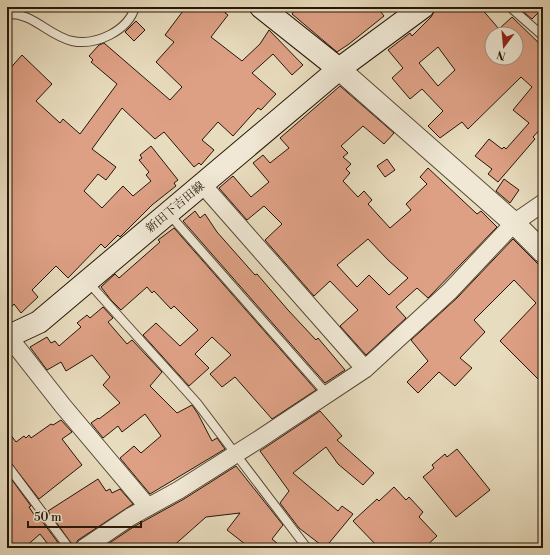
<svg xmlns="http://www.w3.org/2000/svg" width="550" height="555" font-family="'Libre Bodoni','Noto Serif JP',serif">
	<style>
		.building { fill: #dea085; stroke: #251607; fill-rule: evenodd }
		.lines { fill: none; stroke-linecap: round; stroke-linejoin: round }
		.service-casing { stroke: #564835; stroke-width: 10 }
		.minor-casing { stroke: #564835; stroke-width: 19 }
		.tertiary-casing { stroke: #564835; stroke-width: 23 }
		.secondary-casing { stroke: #251607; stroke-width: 24 }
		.service { stroke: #f0e8d5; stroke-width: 8 }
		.minor { stroke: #f0e8d5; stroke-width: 17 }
		.tertiary { stroke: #f0e8d5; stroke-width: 21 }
		.secondary { stroke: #f0e8d5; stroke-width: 22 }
		.labels { text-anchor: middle; stroke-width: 3; stroke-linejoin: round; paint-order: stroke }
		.street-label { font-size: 12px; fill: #251607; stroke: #f0e8d5 }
	</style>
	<rect width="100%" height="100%" fill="#e8dcbe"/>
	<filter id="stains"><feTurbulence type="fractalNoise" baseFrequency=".005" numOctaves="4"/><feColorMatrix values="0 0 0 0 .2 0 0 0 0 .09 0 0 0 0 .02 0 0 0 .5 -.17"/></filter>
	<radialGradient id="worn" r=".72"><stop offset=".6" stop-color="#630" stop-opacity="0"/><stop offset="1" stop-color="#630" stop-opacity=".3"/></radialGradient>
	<path class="building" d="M186,7H230L225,13L228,15L211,37L242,61L260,44L269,30L303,65L292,75L273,54L252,73L276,94L261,110L258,108L233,136L218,122L202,140L214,150L201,165L199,163L194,167L164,132L155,139L122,108L92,149L116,167L106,180L98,174L84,191L102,208L123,186L133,196L151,181L146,175L149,172L139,160L142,158L140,155L151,146L178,180L174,183L176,186L152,205L120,237L118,235L105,248L101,244L68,278L56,266L32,290L38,297L21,313L14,304L7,312V72L22,55L52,84L36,101L60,123L63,119L80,134L117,84L91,62L93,60L89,56L99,45L104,43L170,100L182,87L156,62L174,42L165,35Z
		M297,7H377L384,16L349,44L337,52L292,14Z
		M437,7H480L499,29L512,17L543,47V126L533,137L535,139L498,182L488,174L492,169L475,156L489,139L502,149L504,147L506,149L529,123L513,110L532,87L521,77L468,129L462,122L440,138L428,126L443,111L422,89L410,99L392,78L403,68L388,50L410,33L412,36L431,17ZM492,34H516V58H492ZM438,47L455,70L438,86L419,63Z
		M524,7H543V8L532,19L521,10Z
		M136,21L145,30L134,41L125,32Z
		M340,86L394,133L384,144L363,126L341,146L348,153L343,157L351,164L346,169L350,173L343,181L358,197L364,191L372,200L368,204L390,228L411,210L406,204L427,184L420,177L428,168L477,214L481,211L497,227L428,298L417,288L396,307L406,318L366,355L340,326L358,310L330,281L314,296L265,240L282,224L264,206L247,220L219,188L233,176L251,197L269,182L253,163L263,155L270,163L289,148L280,138ZM368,239L388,260L408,278L389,295L369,275L357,287L337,265Z
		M387,159L395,170L385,177L377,166Z
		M504,179L519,190L510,203L496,191Z
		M195,211L200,218L205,214L217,232L255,275L257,274L288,310L316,340L318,338L345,370L325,383L183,221Z
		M174,228L316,390L272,419L235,377L222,387L210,374L231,355L212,337L195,354L209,368L189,386L143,335L156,323L180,346L198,330L174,306L171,309L154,291L152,293L147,287L121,310L111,300L101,287L115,274L119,278L160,242L158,240Z
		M513,239L543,269V384L500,341L536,303L514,280L474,320L485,332L460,358L472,368L455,386L439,372L418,393L407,382L428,361L411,340L457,298Z
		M103,307L113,318L108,322L127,344L132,340L162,372L150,386L177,413L192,405L198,414L212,441L217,438L225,449L150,494L120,458L134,446L141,453L161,436L145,414L122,432L118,426L103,438L91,423L98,418L99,419L120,403L103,385L110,377L92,355L66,371L61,362L47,370L30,347L47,337L51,343L55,341L59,346L81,327L77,323L87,315L90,318Z
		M320,411L342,436L337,440L374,473L363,485L338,464L326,447L293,473L338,511L342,506L353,514L325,548L299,528L280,503L289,491L260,451Z
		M61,420L72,432L62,439L82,465L39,499L7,458V430L16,442L24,436L26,438L29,435L31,438L51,424L53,425Z
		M457,449L490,490L456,517L423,477L434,468L432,465L445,454L447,457Z
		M236,466L283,525L272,539L283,548H250L227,530L240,513L206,517L171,548H102L135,526L184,499Z
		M98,479L106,491L110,489L112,493L120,489L133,504L78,540L74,547L48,511Z
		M12,480L31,506L29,507L37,519L39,517L62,548H51L40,534L24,548H7V484Z
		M394,487L406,500L409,497L423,512L419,517L437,536L424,548H379L353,521L377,499L379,501Z"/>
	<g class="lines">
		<defs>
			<path id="service" d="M510,7L543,36
				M7,14C32,12 49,36 72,41C96,46 128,31 135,7
				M169,214L327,394
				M88,282L197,403L307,548
				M7,465L69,548"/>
			<path id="minor" d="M202,184L365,369
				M8,336L63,406L148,507
				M84,548L130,517L179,490L258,440L365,369L450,291L514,223L543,203"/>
			<path id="tertiary" d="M339,69L514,223L543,252"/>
			<path id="secondary" d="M261,7L339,69
				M7,337L39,322L339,69L423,7"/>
		</defs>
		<use href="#service" class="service-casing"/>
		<use href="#minor" class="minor-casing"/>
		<use href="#tertiary" class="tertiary-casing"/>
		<use href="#secondary" class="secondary-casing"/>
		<use href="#service" class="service"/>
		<use href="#minor" class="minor"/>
		<use href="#tertiary" class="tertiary"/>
		<use href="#secondary" class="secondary"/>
	</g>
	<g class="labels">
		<g class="street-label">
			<text transform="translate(175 207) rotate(-40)" y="4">新田下吉田線</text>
		</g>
	</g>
	<rect width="550" height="555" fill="none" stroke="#e8dcbe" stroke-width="24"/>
	<rect x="8" y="8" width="534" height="539" fill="none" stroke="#251607" stroke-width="2"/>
	<rect x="12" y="12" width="526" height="531" fill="none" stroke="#251607"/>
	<g transform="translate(504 46) rotate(196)"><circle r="19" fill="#f0e8d5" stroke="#9f9483"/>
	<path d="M0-3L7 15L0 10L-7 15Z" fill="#8f2418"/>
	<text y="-6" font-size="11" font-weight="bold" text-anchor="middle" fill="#251607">N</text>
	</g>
	<path d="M28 521v6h113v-6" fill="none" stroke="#251607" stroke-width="2"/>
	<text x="34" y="521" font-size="12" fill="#251607" stroke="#f0e8d5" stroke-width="3" paint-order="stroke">50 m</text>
	<rect width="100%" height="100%" filter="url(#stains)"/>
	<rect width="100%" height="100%" fill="url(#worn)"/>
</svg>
